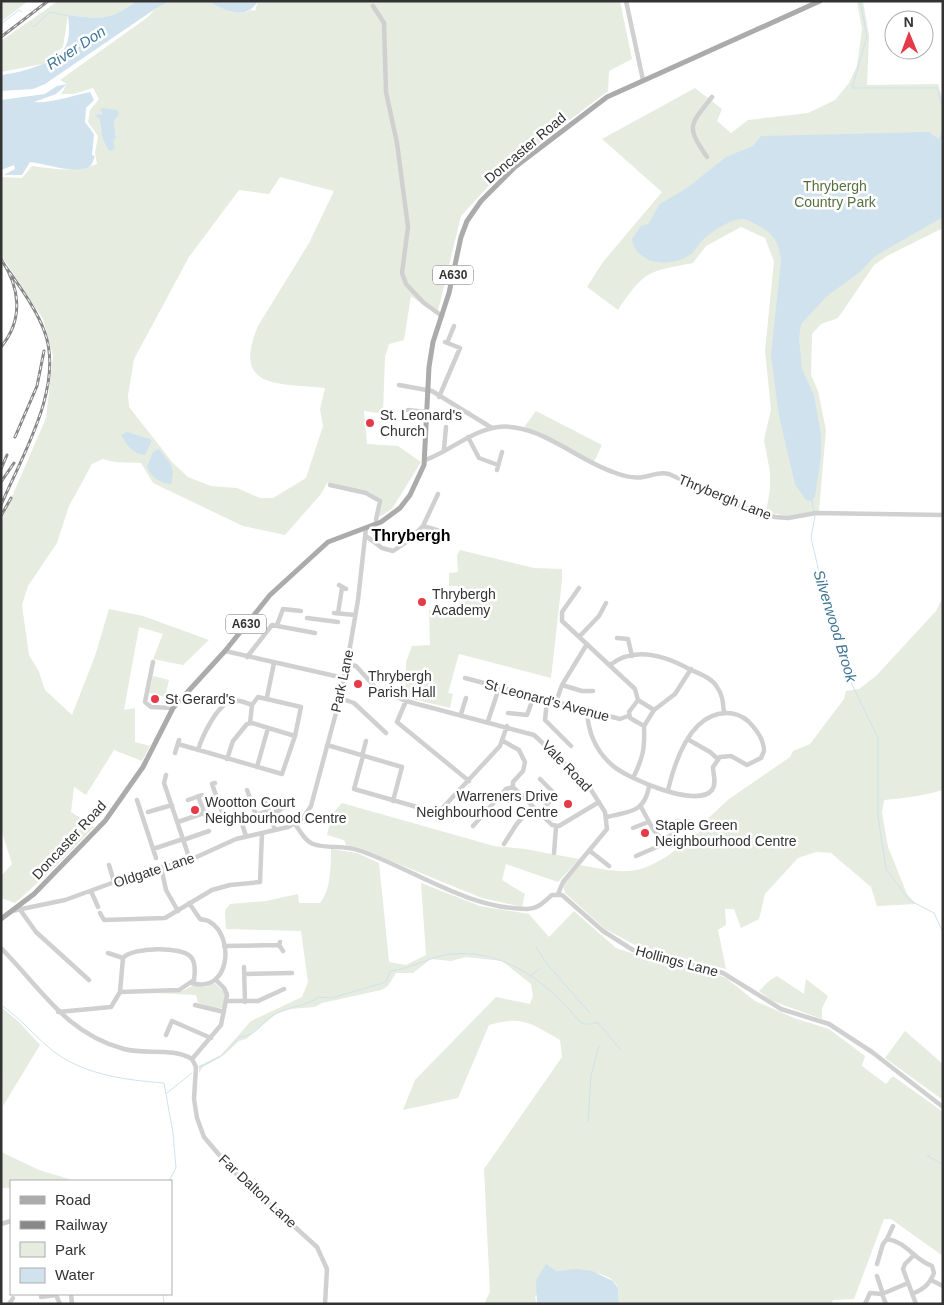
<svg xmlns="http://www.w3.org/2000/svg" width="944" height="1305" font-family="Helvetica,sans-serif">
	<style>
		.green { fill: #e6ecdf; fill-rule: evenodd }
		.water { fill: #cfe2ee }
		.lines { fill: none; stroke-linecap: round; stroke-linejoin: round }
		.stream { stroke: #cfe2ee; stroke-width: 1 }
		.canal { stroke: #cfe2ee; stroke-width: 3 }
		.minor { stroke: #d0d0d0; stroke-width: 4.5 }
		.major { stroke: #ababab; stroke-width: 5 }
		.rail-casing { stroke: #888; stroke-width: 3 }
		.rail { stroke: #fff; stroke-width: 1; stroke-dasharray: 4; stroke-linecap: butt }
		.poi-dot { fill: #e53a47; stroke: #fff; stroke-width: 2 }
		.labels { text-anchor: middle; stroke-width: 5; stroke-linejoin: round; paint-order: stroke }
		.shield { fill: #fff; stroke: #707070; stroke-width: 1 }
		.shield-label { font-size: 12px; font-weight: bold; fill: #333 }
		.street-label { font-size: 14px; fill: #333; stroke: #fff }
		.park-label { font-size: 14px; fill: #56703f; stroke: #fff }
		.poi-label { font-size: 14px; fill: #333; stroke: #fff; text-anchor: start }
		.water-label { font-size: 15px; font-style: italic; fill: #407596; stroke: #fff }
		.quarter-label { font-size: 16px; font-weight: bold; fill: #000; stroke: #fff }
	</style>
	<rect width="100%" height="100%" fill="#fff"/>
	<path class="green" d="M1,1H28L1,22Z
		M58,1H137C109,21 101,19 68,15L63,47L43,64L1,72V41Z
		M170,1C182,1 195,0 207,1C225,5 230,19 252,10L255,11L258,1H620L632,59L609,71L608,91L534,147L530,141L461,216L437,315L411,296L404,340L389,344L385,357L383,414L364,411L367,444L398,446L421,462L392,509L379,517L382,501L370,492L327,483L321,494L285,535L243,526L153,483L141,463C127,462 117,464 103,459L92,464L69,506L57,543L28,586L22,605L29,655L39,672L45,690L72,715L95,656L109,609L143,616L209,640L183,665L153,659L163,634L139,627L124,710L135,708V742L150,746L142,761L114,750L86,795L74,787L71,812L94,827L55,867L15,903L1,898V876L12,864L1,829V522L46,418L53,356L43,319L1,255V177L22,178L32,166C54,169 75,173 97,164L95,153L98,136L88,122L90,110L99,99L93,88L74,94H61L67,84L60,80L148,17L155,9ZM100,108L117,118L114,122L116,138L106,146L100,128V120L96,116L102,114ZM280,177L334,191L309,243L258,326C231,390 279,383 325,388L320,409L323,426L306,478L273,498H260L237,488L211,486L188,477L173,463L129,407L128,395L134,359L189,257L239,190L269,194Z
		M857,1H863L869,36L867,85L938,84L943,100V228L887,256L874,265L838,318L821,324L812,334L811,375L818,391L826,430L819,511L787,516L766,512L770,490V472L764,440L771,409L765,351L774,261L765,238L741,227L706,246L693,263C647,272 645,270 618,310L587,287L603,262L662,192L602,139L695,88L722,109L717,121L731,133L748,120L808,113L835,100L849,83L857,66L862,29Z
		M536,411L602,445L594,462L524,427Z
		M460,550L534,568L562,569V580L551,678L459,654L448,693L453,694L450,708L405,697L406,662L412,646L430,645L429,610H441L442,619L459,607L458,586H449V573L458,572L457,555Z
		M943,597V790C923,796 905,798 884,800L882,813L888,847L907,894L916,904L877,906L871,887L831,853L816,852L798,858L765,894L759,919L741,928L734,909H725L726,925L718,930L726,969L639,947L605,929L565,893L563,885L580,865C595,868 614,872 630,871C653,869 680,849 695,832L698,834L703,828L701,825L729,799L790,757L793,751L810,744L844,699L846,691L859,689L876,676L936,611Z
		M153,676L169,680L165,697L149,693Z
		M342,803L494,846L525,849L579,859L558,882L506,864L502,880L525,894L522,907L482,898L357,847L346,845L344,840L327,835L332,814Z
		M331,849L357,853L379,863L389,962L406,965L426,955L421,883L480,906L529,914L549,937L574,911L616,948L634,954L713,973L726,978L755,1001L794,1018L829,1029L865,1056L862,1066L886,1084L893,1076L943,1112V1256L891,1219H884L854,1299L833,1300L831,1304H619C618,1299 619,1292 618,1288C612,1269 571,1269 556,1271L535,1297L537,1304H484L490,1292L484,1169L562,1057L560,1040C532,1024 522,1015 489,1025L458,1098L403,1110L415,1080L496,997L530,1004L533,996L531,984L502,961L466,957L451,961L431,959L413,973H396L388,986L381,990L322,1003L315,1007L290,1009L276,1014L246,1039L239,1041L224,1055L203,1067L199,1073V1066L221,1055L251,1021L302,997L308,982L301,931L226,929L225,910L230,904L266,901L298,894L299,903H320C331,890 331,866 331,849Z
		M777,976L804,994L806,979L828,996L822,1008V1019L772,1001L759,991L770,980Z
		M215,983L225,993L224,1007L219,1009L198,1003L196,995L156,993L182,991L194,985L205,987Z
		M1,1007L18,1021L40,1045L3,1106Z
		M905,1031L943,1064V1100L885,1058Z
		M1,1152L39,1170L69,1179L68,1181H11V1188H1Z"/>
	<path class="water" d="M137,1H170L155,9L45,84L33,89L1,91V75C19,73 61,63 67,43C70,35 69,24 68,15C101,19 109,21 137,1Z
		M208,1H258C246,22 224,10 208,1Z
		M67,84L56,94L34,102C49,104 74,95 90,92L94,100L86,108L85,122L94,134L92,155L95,156C93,161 92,167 86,168C70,173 47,164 30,162L22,175H4L15,169L14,165L1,170V100L45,94L57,86Z
		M100,108L118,110L119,114L114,122L116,138L113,141L115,148L110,151C103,144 100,130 100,120L95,115L102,114Z
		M929,132L940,140L943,146V217L875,256L860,272L827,296L801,324L799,338L802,369L814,395L821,435V457L815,496L812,501L806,500L795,484L779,416L771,355L781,261C780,248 776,236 764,229C757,225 748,218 740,219C727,221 709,233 701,242C697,246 695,251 691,254C679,263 656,266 644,257C637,252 633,247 632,239L641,226L648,224L660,204L687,188L726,157L753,146L761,136Z
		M127,432L152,440L145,455C133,454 127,445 121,435Z
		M159,449C170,465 176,464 171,484C160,483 152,478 147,467L153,452Z
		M546,1264L556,1271L577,1269L592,1271L613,1281L618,1288L619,1304H537L536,1280Z"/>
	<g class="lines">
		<path class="stream" d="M860,1L867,36L852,88H937L943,109
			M1,24L19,10L22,12
			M33,26H35L50,12L69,16
			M812,501L814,512
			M815,516L811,538L835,639L846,672L878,738V816L886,869L909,900L934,913L943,932
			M536,947L547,964L589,1012
			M530,976L539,969
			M1,1005C19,1017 32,1033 47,1046C78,1074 124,1080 164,1083L173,1133L176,1168L169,1181
			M593,1023H598L620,1049
			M199,1067L220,1057L240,1037C257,1036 262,1021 275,1014C290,1006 307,1006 319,997L332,998L386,982L390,971C412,969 430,956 452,954C505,949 548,983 580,1022L584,1024H590
			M167,1093L192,1073
			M588,1121L591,1076L599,1046
			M927,1155L943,1165
			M163,1294L164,1304"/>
		<path class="canal" d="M940,140L943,133"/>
		<path class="minor" d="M626,1L643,80
			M373,6L384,23L386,92L397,143L408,227L402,273L406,284L424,303L442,316
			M707,157C686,126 689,126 712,97
			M447,343L454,326
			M399,385L432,391L492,428
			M439,397L460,348L445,342
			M408,410L427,412
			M468,437L479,458L498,465
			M444,449L446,427
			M425,460C449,452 470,431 498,427C537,422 577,460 613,472C623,476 633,479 643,477C653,476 658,471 669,474L740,506L775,517L788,518L816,513L943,515
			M497,470L502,452
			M330,485L366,493L380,501L376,520
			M423,526L438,494
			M366,536L382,548L393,551L408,541L423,526L440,531
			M339,585L346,589
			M579,588L562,612V621L635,689L638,700
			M334,613L355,615
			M338,613L342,588
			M307,618L338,622
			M277,625L283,609L301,611
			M579,637L599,616L606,603
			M617,638L628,639L632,656
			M225,651L344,678
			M247,657L272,625L315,633
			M153,662L145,702L151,707L173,708
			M347,664L356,666L376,688L406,701L534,735L588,785L605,812L607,829L563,882L558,894
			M610,665C635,645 666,656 691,670C700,674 712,678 717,687C723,695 723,704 724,713
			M465,678L620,719L628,716
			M562,685L582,691H593
			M267,697L274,663
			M340,698L354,703L386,733
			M547,700L545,720L571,746
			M406,701L397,722L469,781
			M556,702L562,685L587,644
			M654,710L675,694L691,669
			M587,711C588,732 596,751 612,765C626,778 697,809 712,790C717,783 713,775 713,767L720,757L731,756L747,765L761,758L764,751C764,740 756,729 748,721C742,716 736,713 727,713C691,713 675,761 668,790
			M508,713L527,715L534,696
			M461,714L466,698
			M488,721L499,688
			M644,726L654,710
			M689,740L710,752L718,759
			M503,741L519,750L525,762L523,771L513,782V787L552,825L559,826L599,802
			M178,744L282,774L295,736L301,707L258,697L252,705L250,723
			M327,745L402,767L393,801
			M198,750C202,737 217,704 232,701C238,699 246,703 252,705
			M175,753L179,740
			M362,756L366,741
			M363,756L354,789L438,813L500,746L507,726
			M227,759L233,741L247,724L252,723L295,736
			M257,767L268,728
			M166,775L164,783L190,860
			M633,778C643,758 645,749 644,726L630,718L629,712L638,700L654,710
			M215,783L212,784L226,823L269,811
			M247,790L256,815
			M198,796L206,817
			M137,800L156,858
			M188,800L202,795
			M266,802L275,830
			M641,807C656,833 658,853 688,821
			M148,812L172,805
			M270,813L280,810L287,805L285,803
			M539,813L554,797L553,792L540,779
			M607,817C630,811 644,813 649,787
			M240,818L246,836
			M677,821L684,827
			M178,822L204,813
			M295,824C300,831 305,841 313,844C326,849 344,845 358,850C414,869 465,908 526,909C537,910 545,901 552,895H562L603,931L633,950L723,973L781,1009L829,1024L872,1052L943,1107
			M473,826L506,789L513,787
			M633,828L648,822
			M183,840L209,831
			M504,844L516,825L532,806
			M153,849L183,839
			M590,851L609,866
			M554,853L556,827
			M636,856L659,846L661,838
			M109,865L114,882
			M161,867L166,890L178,911
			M91,891L98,907
			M189,903L200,919C203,920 208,920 210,922C235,937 230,994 192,983
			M12,911L65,900L134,875L190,860L236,839L288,827L303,818L311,806L340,698L347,664L358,600L366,528
			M21,911L36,932L89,980
			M100,913L104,920L165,918L212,890L230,885L260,882L262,833
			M280,942L279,945L283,951
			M224,946L279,945
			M1,948C41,988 65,1033 124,1049C145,1055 173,1047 192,1059L196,1067L194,1099L197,1118L204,1137L233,1171L317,1247L327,1269L325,1304
			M108,953L123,958
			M244,967L245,1002
			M245,974L292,973
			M226,1001H258L284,989
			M195,1005L224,1012
			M58,1012L111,1007L120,992L123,958C132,947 182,946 191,957C196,963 195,973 194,980L179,990L120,992
			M166,1035L172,1021L211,1038
			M192,1059L221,1025L227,995L224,988L216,980
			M1,1224L11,1221
			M887,1239L893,1226
			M914,1255L905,1264L903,1269L916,1304
			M877,1264L883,1244L887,1239C907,1242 913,1259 932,1266L934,1273C929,1285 924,1289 912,1294
			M877,1276L883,1294
			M931,1280L943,1286
			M71,1294L72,1304
			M882,1294L886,1304
			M41,1297L56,1295L60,1304
			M9,1304L13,1298
			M865,1304L870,1293L882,1294L908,1283"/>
		<path class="major" d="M1,919L34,894L105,821L143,767L173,708L225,651L270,595L328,542L381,522L400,508L410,495L424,465L429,367L433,342L449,293L461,237L467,221L481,201L515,167L607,97L820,1"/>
		<defs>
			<path id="rail" d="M1,37L48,1
				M1,259C20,287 24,319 1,347
				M15,437L37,386L44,351
				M1,469L7,455
				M1,482L14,463
				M1,505C22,456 64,387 45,333C37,310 20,287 6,267
				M1,516L11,498"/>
		</defs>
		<use href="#rail" class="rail-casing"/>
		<use href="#rail" class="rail"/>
	</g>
	<g class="poi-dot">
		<circle cx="370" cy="423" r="5"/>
		<circle cx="422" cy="602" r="5"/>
		<circle cx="358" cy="684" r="5"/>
		<circle cx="155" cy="699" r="5"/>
		<circle cx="568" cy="804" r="5"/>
		<circle cx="195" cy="810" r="5"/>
		<circle cx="645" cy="833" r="5"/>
	</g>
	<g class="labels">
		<g class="shield">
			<rect x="433" y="265.5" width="40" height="19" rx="4"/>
			<rect x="226" y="614.5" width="40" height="19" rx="4"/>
		</g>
		<g class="shield-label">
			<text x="453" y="279">A630</text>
			<text x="246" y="628">A630</text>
		</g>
		<g class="street-label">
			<text transform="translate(525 148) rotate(-40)" y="5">Doncaster Road</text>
			<text transform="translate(725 497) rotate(22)" y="5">Thrybergh Lane</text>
			<text transform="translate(342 681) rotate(-78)" y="5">Park Lane</text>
			<text transform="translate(547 700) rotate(15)" y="5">St Leonard's Avenue</text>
			<text transform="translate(567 766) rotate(46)" y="5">Vale Road</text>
			<text transform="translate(69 840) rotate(-47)" y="5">Doncaster Road</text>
			<text transform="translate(154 870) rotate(-18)" y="5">Oldgate Lane</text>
			<text transform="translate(677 961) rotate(15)" y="5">Hollings Lane</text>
			<text transform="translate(258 1191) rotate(43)" y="5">Far Dalton Lane</text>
		</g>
		<g class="park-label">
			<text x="835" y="191">Thrybergh<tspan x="835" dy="16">Country Park</tspan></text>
		</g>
		<g class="poi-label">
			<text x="380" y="420">St. Leonard's<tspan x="380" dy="16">Church</tspan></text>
			<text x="432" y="599">Thrybergh<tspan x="432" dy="16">Academy</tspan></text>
			<text x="368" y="681">Thrybergh<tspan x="368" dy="16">Parish Hall</tspan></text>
			<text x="165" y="704">St Gerard's</text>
			<text x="558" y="801" text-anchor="end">Warreners Drive<tspan x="558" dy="16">Neighbourhood Centre</tspan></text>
			<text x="205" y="807">Wootton Court<tspan x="205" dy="16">Neighbourhood Centre</tspan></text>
			<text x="655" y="830">Staple Green<tspan x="655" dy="16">Neighbourhood Centre</tspan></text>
		</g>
		<g class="water-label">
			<text transform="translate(76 48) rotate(-33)" y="5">River Don</text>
			<text transform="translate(835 626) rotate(73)" y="5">Silverwood Brook</text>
		</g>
		<g class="quarter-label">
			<text x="411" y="541">Thrybergh</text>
		</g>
	</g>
	<rect width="944" height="1305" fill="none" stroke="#333333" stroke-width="5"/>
	<rect x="10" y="1180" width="162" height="115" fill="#ffffff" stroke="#adadad"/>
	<rect x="20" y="1196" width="25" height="8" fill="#ababab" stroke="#adadad"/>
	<text x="55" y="1205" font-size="15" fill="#333333">Road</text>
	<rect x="20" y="1221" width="25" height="8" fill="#888888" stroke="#adadad"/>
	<text x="55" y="1230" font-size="15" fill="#333333">Railway</text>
	<rect x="20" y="1242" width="25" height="15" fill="#e6ecdf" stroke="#adadad"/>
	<text x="55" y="1255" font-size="15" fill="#333333">Park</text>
	<rect x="20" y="1268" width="25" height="15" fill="#cfe2ee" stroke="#adadad"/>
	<text x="55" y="1280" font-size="15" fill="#333333">Water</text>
	<g transform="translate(909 35) rotate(359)"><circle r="24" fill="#ffffff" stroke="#adadad"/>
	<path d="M0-4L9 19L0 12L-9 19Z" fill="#e53a47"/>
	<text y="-8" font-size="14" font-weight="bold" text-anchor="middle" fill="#333333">N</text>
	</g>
</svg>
